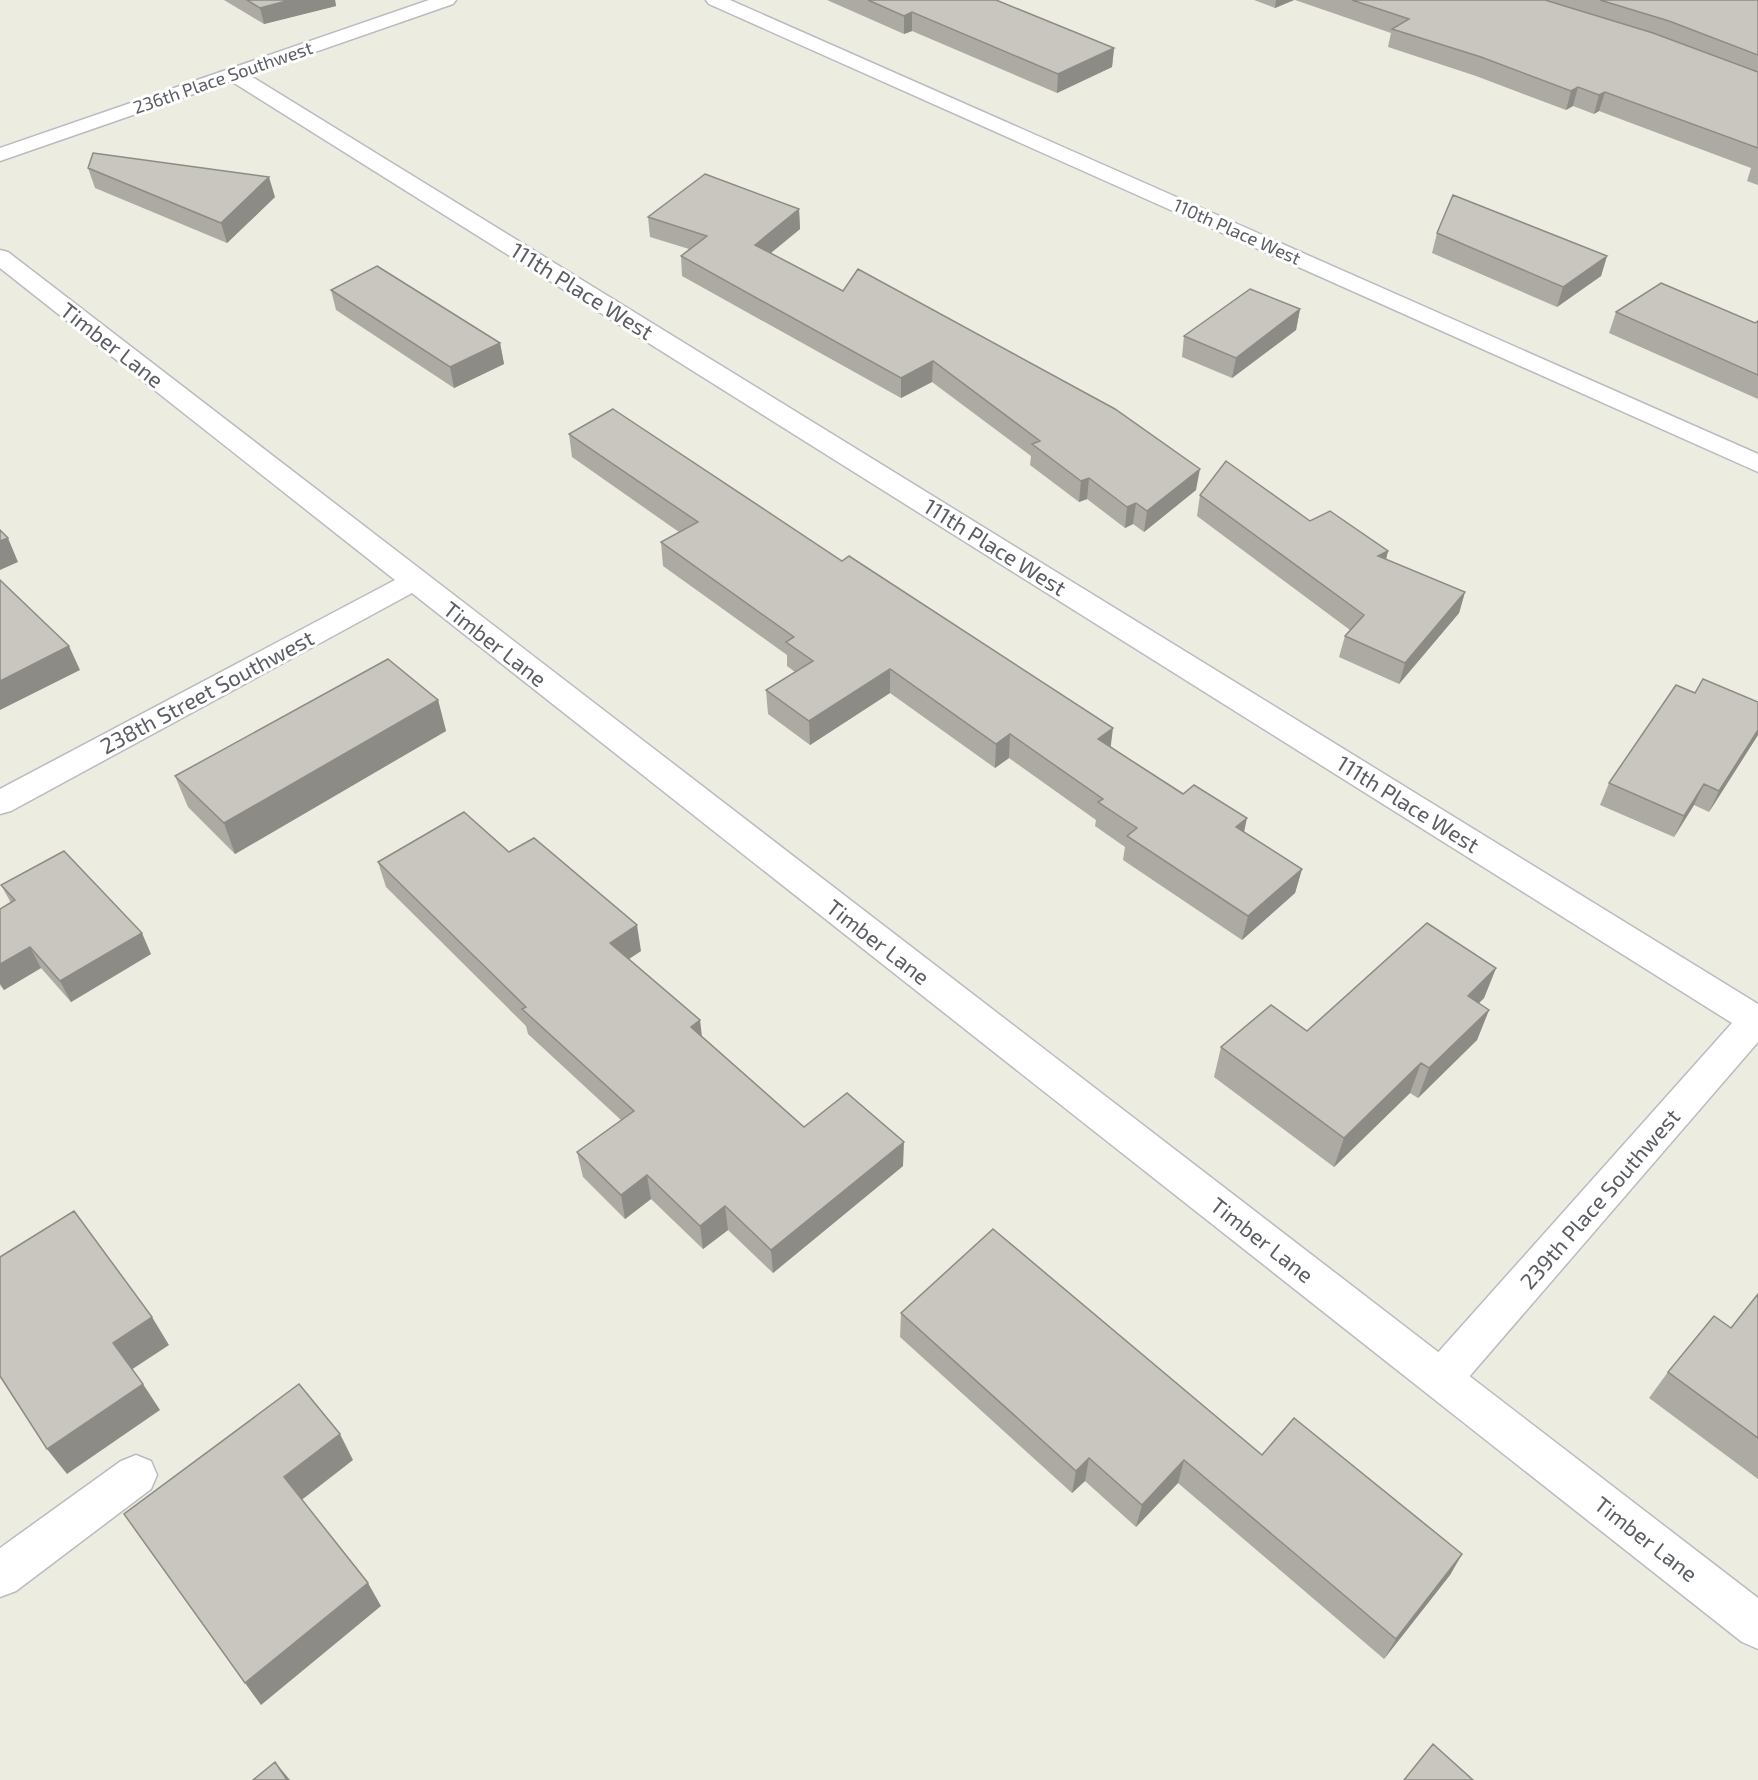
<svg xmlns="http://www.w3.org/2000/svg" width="1758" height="1780" font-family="'Exo 2',sans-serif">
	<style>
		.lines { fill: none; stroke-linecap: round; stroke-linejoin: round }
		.service-casing { stroke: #b9bbc1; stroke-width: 3 }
		.minor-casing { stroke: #b9bbc1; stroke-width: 3 }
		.tertiary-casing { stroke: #b9bbc1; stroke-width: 3 }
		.service { fill: #fff; fill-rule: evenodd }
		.minor { fill: #fff; fill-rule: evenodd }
		.tertiary { fill: #fff; fill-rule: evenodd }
		.wall { fill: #acaaa3 }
		.shaded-wall { fill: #8c8b85 }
		.building { fill: #c8c6be; stroke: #8c8b85; stroke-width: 1.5 }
		.labels { text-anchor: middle; stroke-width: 6; stroke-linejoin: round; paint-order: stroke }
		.far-street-label { font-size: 18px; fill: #5a5d63; stroke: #fff }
		.street-label { font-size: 22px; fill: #5a5d63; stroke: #fff }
	</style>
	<rect width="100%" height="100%" fill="#edece1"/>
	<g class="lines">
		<defs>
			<path id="service" d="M136,1455L151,1461L157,1475L151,1489L16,1591L0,1597V1548L121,1461Z"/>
			<path id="minor" d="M429,0H456L453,4L249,75L1758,1004V1042L1456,1392L1441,1398L1426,1392L1420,1379L1426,1366L1732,1023L231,81L0,161V148Z
				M706,0H730L1758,454V472L709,4Z"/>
			<path id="tertiary" d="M0,250L8,252L1758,1598V1649L1742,1642L412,593L11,811L0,814V789L395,580L0,268Z"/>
		</defs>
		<use href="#service" class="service-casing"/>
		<use href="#minor" class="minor-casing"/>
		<use href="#tertiary" class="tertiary-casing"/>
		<use href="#service" class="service"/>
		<use href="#minor" class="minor"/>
		<use href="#tertiary" class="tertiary"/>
	</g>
	<path class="wall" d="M224,0H335L336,6L264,24Z
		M827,0H996L1114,48L1112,67L1057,93L912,31L904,34Z
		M1254,0H1294L1275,8Z
		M1295,0H1758V185L1747,181L1751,168L1599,111L1594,114L1573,106L1566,110L1476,76L1388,47L1391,33Z
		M88,168L275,197L227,243L95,188Z
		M799,209L800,229L771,253L1196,490L1144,532L1133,524L1125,528L1087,499L1079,502L1030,465L1031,456L932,382L901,398L682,276L681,256L689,249L650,237L648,217Z
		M1437,233L1607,256L1601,276L1557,307L1432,253Z
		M331,290L500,343L504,364L454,388L336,310Z
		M1300,309L1296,330L1232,378L1182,357L1184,336Z
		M1616,312L1755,323L1758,321V399L1609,333Z
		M569,434L1111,747L1302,869L1295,893L1242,940L1123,860L1125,847L1095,826L1096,820L1009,758L995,768L890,693L810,745L768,714L766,690L795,672L787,666V655L663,566L661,542L679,532L572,457Z
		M1200,495L1310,521L1388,551L1386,559L1465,592L1459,613L1399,684L1339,657L1345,636L1350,630L1197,516Z
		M1695,693L1758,735L1709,812L1694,805L1674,837L1600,805L1609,783Z
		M438,700L446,731L235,854L188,807L175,776Z
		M509,852L641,951L629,959L702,1036L804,1127L903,1166L773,1273L728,1230L703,1249L651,1199L625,1219L583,1177L577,1152L621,1120L528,1034L526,1026L386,887L378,862Z
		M1,885L151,954L71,1002L41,968L4,990L0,985V909L11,903Z
		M1496,968L1484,998L1479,1003L1489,1010L1477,1040L1418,1098L1410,1093L1334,1167L1214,1077L1221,1047L1307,1031Z
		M1758,1294V1479L1649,1398L1668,1372L1731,1328Z
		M901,1313L1262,1455L1462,1554L1450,1575L1384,1659L1178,1483L1136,1527L1085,1481L1072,1493L900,1337Z"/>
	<path class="shaded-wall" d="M290,0H335L336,6L264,24L260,8Z
		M1276,0H1294L1275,8Z
		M912,12V31L904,34V16Z
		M1114,48L1112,67L1057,93L1058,74Z
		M1578,87L1573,106L1566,110L1571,91Z
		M1605,92L1599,111L1594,114L1599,95Z
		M269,177L275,197L227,243L221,223Z
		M799,209L800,229L756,265L755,245Z
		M1607,256L1601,276L1557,307L1563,287Z
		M1300,309L1296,330L1232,378L1236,358Z
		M500,343L504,364L454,388L450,367Z
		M933,361L932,382L901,398V378Z
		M1200,469L1196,490L1144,532L1147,511Z
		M1089,478L1087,499L1079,502L1081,481Z
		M1136,503L1133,524L1125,528L1127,507Z
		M8,538L18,562L0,570V541Z
		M1388,551L1383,572L1378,556Z
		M1465,592L1459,613L1399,684L1405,663Z
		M69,646L80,670L0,710V681Z
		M890,669V693L810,745L809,721Z
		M438,700L446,731L235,854L224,823Z
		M1113,728L1110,752L1098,739Z
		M1758,730V735L1709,812L1719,791Z
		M1010,734L1009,758L995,768L996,744Z
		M1704,784L1694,805L1674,837L1684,816Z
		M1247,818L1242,842L1236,827Z
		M1302,869L1295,893L1242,940L1248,916Z
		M637,925L641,951L615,968L610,943Z
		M142,933L151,954L71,1002L60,981Z
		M30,947L41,968L4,990L0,983V964Z
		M1496,968L1484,998L1456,1026L1468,996Z
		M1489,1010L1477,1040L1418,1098L1429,1068Z
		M700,1020L703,1045L691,1027Z
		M1421,1063L1410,1093L1334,1167L1344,1138Z
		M904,1142L903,1166L773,1273L771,1250Z
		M647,1175L651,1199L625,1219L621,1195Z
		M725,1206L728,1230L703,1249L700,1226Z
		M152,1317L169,1345L131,1370L113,1343Z
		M143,1384L160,1410L67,1474L47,1449Z
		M340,1434L353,1460L299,1502L284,1477Z
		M1089,1458L1085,1481L1072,1493L1076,1471Z
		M1184,1460L1178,1483L1136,1527L1142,1505Z
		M1462,1554L1450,1575L1384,1659L1396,1639Z
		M368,1583L381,1606L261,1705L245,1683Z
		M275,1762L290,1780H287Z"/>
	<path class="building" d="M247,0H290L260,8Z
		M868,0H996L1114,48L1058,74L912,12L904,16Z
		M1352,0H1545L1653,33L1758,72V148L1605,92L1599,95L1578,87L1571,91L1481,57L1392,29L1409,19Z
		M1600,0H1758V55L1669,21Z
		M93,153L269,177L221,223L88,168Z
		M705,174L799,209L755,245L843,291L858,269L1115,409L1200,469L1147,511L1136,503L1127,507L1089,478L1081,481L1032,444L1040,441L933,361L901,378L681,256L707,236L648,217Z
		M1453,195L1607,256L1563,287L1437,233Z
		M377,266L500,343L450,367L331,290Z
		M1661,283L1755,323L1758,321V375L1616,312Z
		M1250,289L1300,309L1236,358L1184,336Z
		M613,409L842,561L849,556L1113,728L1098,739L1183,794L1194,785L1247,818L1236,827L1302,869L1248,916L1127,836L1137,828L1098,802L1103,799L1010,734L996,744L890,669L809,721L766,690L813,661L786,642L794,637L661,542L698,522L569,434Z
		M1226,461L1310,521L1330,511L1388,551L1378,556L1465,592L1405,663L1345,636L1364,615L1200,495Z
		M0,530L8,538L0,541Z
		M0,580L69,646L0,681Z
		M388,659L438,700L224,823L175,776Z
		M1703,679L1758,702V730L1719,791L1704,784L1684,816L1609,783L1676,685L1695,693Z
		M464,812L509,852L534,838L637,925L610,943L700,1020L691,1027L804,1127L847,1093L904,1142L771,1250L725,1206L700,1226L647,1175L621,1195L577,1152L634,1111L522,1009L526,1007L378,862Z
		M64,851L142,933L60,981L30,947L0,964V909L15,900L1,885Z
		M1427,923L1496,968L1468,996L1489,1010L1429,1068L1421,1063L1344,1138L1221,1047L1271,1005L1307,1031Z
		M74,1211L152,1317L113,1343L143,1384L47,1449L0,1376V1257Z
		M993,1229L1262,1455L1294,1418L1462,1554L1396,1639L1184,1460L1142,1505L1089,1458L1076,1471L901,1313Z
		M1758,1294V1438L1668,1372L1714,1316L1731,1328Z
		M299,1384L340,1434L284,1477L368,1583L245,1683L124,1514Z
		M1433,1744L1473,1780H1404Z
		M275,1762L287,1780H253Z"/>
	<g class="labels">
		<g class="far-street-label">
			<text transform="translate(223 78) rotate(-19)" y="6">236th Place Southwest</text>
			<text transform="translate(1237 232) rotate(24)" y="6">110th Place West</text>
		</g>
		<g class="street-label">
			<text transform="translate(582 291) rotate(32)" y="8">111th Place West</text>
			<text transform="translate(112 345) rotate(38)" y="8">Timber Lane</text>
			<text transform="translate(995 547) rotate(32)" y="8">111th Place West</text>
			<text transform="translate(495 644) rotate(38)" y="8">Timber Lane</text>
			<text transform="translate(207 692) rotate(-28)" y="8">238th Street Southwest</text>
			<text transform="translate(1408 804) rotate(32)" y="8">111th Place West</text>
			<text transform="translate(878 942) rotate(38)" y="8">Timber Lane</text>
			<text transform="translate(1600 1199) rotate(-49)" y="8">239th Place Southwest</text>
			<text transform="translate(1262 1240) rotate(38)" y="8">Timber Lane</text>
			<text transform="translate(1646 1539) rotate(38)" y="8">Timber Lane</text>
		</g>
	</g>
</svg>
